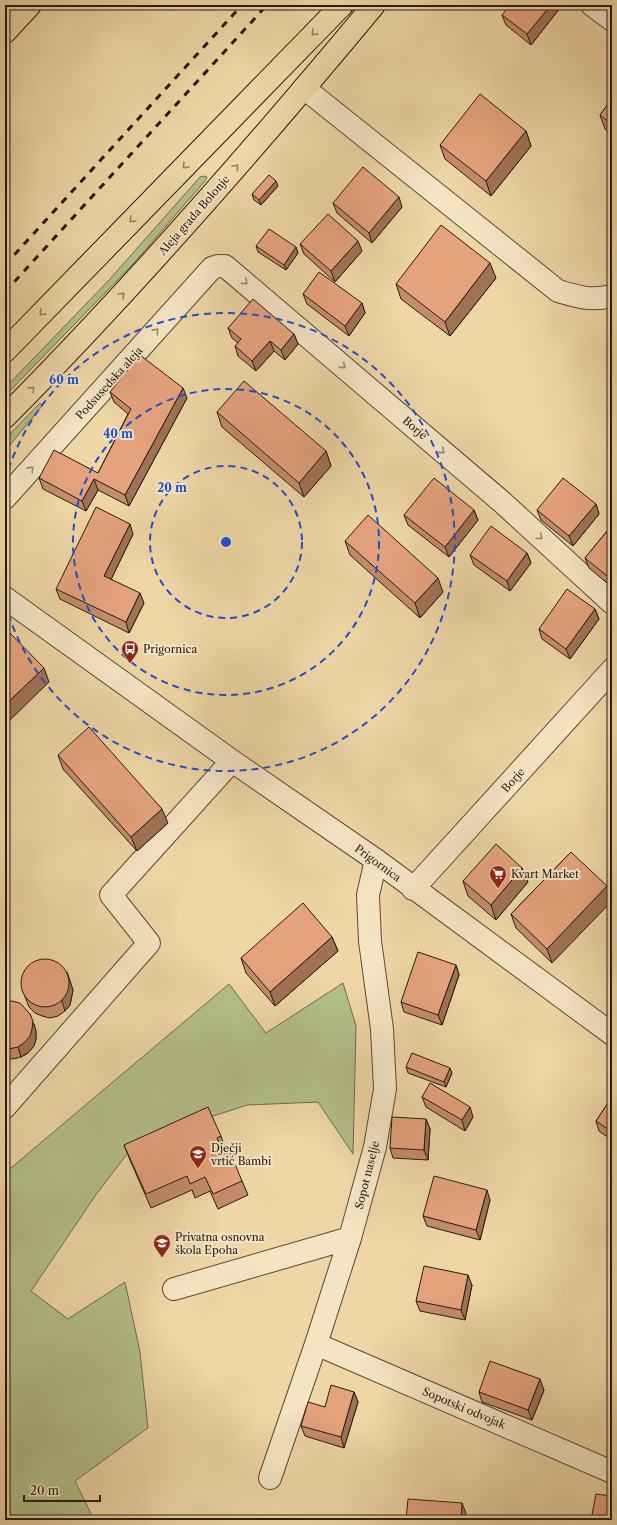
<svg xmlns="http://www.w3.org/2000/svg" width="617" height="1525" font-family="'Libre Caslon Text',serif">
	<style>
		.green { fill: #b3bf8a; stroke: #6c6c50 }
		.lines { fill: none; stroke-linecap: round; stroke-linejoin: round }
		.minor-casing { stroke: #584939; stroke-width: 24 }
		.major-casing { stroke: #261a15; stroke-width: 24 }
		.minor { stroke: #f4e4c4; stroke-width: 22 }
		.major { stroke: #eed6a5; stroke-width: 22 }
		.rail { stroke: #261a15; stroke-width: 3; stroke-dasharray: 7 7; stroke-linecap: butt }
		.wall { fill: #c58c6b; stroke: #261a15 }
		.shaded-wall { fill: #a07257; stroke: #261a15 }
		.building { fill: #e5a37c; stroke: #261a15 }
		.oneway { stroke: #948164 }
		.oneway2 { stroke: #978975 }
		.ring { fill: none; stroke: #1d4ed8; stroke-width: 2; stroke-dasharray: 7 5 }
		.labels { text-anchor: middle; stroke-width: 4; stroke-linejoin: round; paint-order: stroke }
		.street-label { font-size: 11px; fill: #261a15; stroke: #f4e4c4 }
		.poi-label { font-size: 11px; fill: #261a15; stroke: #f4e4c4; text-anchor: start }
		.centre { fill: #1d4ed8; stroke: #f4e4c4; stroke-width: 2 }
		.ring-label { font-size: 12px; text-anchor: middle; font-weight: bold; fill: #1d4ed8; stroke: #f4e4c4; stroke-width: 4; stroke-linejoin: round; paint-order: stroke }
	</style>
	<rect width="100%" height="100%" fill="#eed6a5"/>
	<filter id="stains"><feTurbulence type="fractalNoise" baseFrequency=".005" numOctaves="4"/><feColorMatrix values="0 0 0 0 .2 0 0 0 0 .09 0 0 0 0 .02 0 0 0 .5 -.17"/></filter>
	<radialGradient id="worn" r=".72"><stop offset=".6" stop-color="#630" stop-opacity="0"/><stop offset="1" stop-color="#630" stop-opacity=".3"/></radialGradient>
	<path class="green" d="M204,176L207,177L205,181L133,264L5,396V388L110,279L200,177Z
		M40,403L42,406L5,451V439Z
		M343,983L356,1026L353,1154L318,1102L247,1105L137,1141L95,1196L31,1291L68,1319L125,1282L140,1352L148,1428L75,1481L94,1520H5V1173L229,984L266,1033Z"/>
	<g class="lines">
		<defs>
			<path id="minor" d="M592,5L612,20
				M304,88L558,291C579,297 590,301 612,296
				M5,498L212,268L218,266H225L502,502L612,603
				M5,598L232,761L376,860L612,1034
				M413,889L612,670
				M5,1107L149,943L111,895L232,761
				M174,1289L350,1238
				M316,1344L612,1472
				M270,1478L316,1344L350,1238L375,1147L385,1089L382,1029L370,941L368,895L376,860"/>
			<path id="major" d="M5,32L30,5
				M5,351L342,5
				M5,417C135,286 256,147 374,5"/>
		</defs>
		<use href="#minor" class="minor-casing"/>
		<use href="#major" class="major-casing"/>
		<use href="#minor" class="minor"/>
		<use href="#major" class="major"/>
		<path class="rail" d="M5,265L242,5
			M5,292L267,5"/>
	</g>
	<path class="wall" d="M560,8L531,45L506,25L502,15Z
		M612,99V135L605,129L600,115Z
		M526,131L531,146L491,196L445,159L440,145Z
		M278,186L261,205L254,200L252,194Z
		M333,203L402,207L372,243L337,213Z
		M300,244L362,251L335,282L304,254Z
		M256,246L296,247L298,253L286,270L258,252Z
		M496,278L450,336L401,299L396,284Z
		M303,294L362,303L365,313L349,336L307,304Z
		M228,328L294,334L298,344L285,360L274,351L256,371L238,356L235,346L238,343L232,338Z
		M110,392L187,398L129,506L98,490L86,511L43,489L39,478L98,473L128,414L114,402Z
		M217,412L326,451L331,466L304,497L222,427Z
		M596,504L599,514L573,546L541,520L537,510Z
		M474,510L478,520L449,557L408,525L404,515Z
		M612,525V587L589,568L585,558Z
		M133,534L111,579L144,603L129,633L60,599L56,589Z
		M345,541L443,592L420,618L350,555Z
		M527,553L531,563L510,591L474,565L470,555Z
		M595,609L599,619L570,659L542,639L539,629Z
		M58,755L168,823L137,851L63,769Z
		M571,852L552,963L516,928L511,914Z
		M522,868L528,882L496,920L468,896L463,881Z
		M332,937L338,951L275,1006L246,973L241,958Z
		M456,965L459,975L442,1025L404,1012L401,1002Z
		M67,972L73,990L70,1005L65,1011L58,1016L50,1018L42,1016L35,1013L29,1007L22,989Z
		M5,1002L34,1024L36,1031V1039L34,1046L28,1053L21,1057L13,1059L5,1058Z
		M406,1067L452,1073L446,1087L408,1073Z
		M422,1097L473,1117L465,1131L426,1107Z
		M612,1097V1140L599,1131L596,1121Z
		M426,1119L430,1129L428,1160L393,1158L390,1148Z
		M221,1136L226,1151L224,1152L242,1181L248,1195L218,1209L210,1191L195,1198L192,1190L151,1208L130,1160L124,1145Z
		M490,1200L480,1240L427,1226L423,1216Z
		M472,1285L465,1320L420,1311L416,1301Z
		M544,1390L532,1420L482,1402L479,1392Z
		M354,1392L358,1402L344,1448L305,1436L301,1426Z"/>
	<path class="shaded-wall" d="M551,5H559L560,8L531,45L527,34Z
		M526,131L531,146L491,196L486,181Z
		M276,181L278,186L261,205L259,200Z
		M399,197L402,207L372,243L369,233Z
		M358,241L362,251L335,282L331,271Z
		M296,247L298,253L286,270L284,265Z
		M490,263L496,278L450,336L445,322Z
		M362,303L365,313L349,336L345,326Z
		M294,334L298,344L285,360L281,350Z
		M270,341L274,351L256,371L252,361Z
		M183,388L187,398L129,506L125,495Z
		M326,451L331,466L304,497L299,483Z
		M94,479L98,490L86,511L82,501Z
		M596,504L599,514L573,546L569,536Z
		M474,510L478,520L449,557L445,547Z
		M130,524L133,534L108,586L104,576Z
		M527,553L531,563L510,591L507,581Z
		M438,578L443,592L420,618L415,603Z
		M140,593L144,603L129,633L126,622Z
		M595,609L599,619L570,659L566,649Z
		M44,668L49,682L5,725V705Z
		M162,809L168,823L137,851L131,837Z
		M522,868L528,882L496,920L491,905Z
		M607,886L612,899V901L552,963L547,949Z
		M332,937L338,951L275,1006L270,992Z
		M456,965L459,975L442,1025L438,1015Z
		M67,972L73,990L70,1005L65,1011L62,1001Z
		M30,1014L36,1031V1039L34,1046L28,1053L21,1057L18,1047Z
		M5,1066L7,1074L5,1077Z
		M450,1068L452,1073L446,1087L444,1082Z
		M470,1107L473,1117L465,1131L462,1120Z
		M426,1119L430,1129L428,1160L424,1150Z
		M487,1190L490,1200L480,1240L476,1230Z
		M468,1275L472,1285L465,1320L461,1310Z
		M540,1379L544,1390L532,1420L528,1410Z
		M354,1392L358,1402L344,1448L341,1437Z
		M462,1503L466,1513L465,1520H461Z"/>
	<path class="building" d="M510,5H551L527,34L502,15Z
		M480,94L526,131L486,181L440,145Z
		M612,99V125L600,115Z
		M363,167L399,197L369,233L333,203Z
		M269,175L276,181L259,200L252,194Z
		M328,214L358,241L331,271L300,244Z
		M441,225L490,263L445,322L396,284Z
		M269,229L296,247L284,265L256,246Z
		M319,272L362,303L345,326L303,294Z
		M253,299L294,334L281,350L270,341L252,361L235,346L241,339L228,328Z
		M140,355L183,388L125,495L94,479L82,501L39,478L54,450L98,473L131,409L110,392Z
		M244,381L326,451L299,483L217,412Z
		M434,478L474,510L445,547L404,515Z
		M563,478L596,504L569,536L537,510Z
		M96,507L130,524L104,576L140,593L126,622L56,589Z
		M368,515L438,578L415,603L345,541Z
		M612,525V580L585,558Z
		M491,526L527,553L507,581L470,555Z
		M567,589L595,609L566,649L539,629Z
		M5,628L44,668L5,705Z
		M89,727L162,809L131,837L58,755Z
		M496,844L522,868L491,905L463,881Z
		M571,852L607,886L547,949L511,914Z
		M303,903L332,937L270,992L241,958Z
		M418,952L456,965L438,1015L401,1002Z
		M21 983a24 24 0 1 1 48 0a24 24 0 1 1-48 0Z
		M12,1001L20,1003L30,1014L33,1021L32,1029L30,1036L25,1042L18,1047L9,1049L5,1048V1002Z
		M412,1053L450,1068L444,1082L406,1067Z
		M430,1083L470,1107L462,1120L422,1097Z
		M612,1097V1132L596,1121Z
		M208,1107L221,1136L217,1138L225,1154L230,1152L242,1181L213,1194L205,1177L190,1184L187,1176L146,1194L124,1145Z
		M392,1117L426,1119L424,1150L390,1148Z
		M434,1176L487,1190L476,1230L423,1216Z
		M424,1266L468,1275L461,1310L416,1301Z
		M490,1361L540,1379L528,1410L479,1392Z
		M331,1385L354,1392L341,1437L301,1426L308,1402L325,1407Z
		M596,1494L612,1496V1520H591Z
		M408,1499L462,1503L461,1520H406Z"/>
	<defs><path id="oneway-chevron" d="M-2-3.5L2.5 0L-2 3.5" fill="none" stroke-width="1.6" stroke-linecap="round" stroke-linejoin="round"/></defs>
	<g class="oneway">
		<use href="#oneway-chevron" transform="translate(314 33) rotate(134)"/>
		<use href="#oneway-chevron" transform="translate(185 166) rotate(134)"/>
		<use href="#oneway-chevron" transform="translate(236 167) rotate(-49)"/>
		<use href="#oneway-chevron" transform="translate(132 220) rotate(134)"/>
		<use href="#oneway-chevron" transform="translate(122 295) rotate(-47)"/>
		<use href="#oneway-chevron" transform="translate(42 313) rotate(134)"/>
		<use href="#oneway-chevron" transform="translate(32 389) rotate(-46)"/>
	</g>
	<g class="oneway2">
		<use href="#oneway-chevron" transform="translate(245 282) rotate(41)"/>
		<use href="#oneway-chevron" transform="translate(156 331) rotate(-48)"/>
		<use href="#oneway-chevron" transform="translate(343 366) rotate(41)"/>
		<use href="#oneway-chevron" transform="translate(442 451) rotate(41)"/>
		<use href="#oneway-chevron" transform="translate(31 469) rotate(-48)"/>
		<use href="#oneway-chevron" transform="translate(540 537) rotate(42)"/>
	</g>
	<g class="ring">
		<circle cx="226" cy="542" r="76"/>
		<circle cx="226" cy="542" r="153"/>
		<path d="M5 481A229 229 0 1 1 5 603"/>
	</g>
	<defs>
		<symbol id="bus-pin" viewBox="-11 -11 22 30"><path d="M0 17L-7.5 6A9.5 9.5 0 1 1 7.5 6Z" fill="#8f2418" stroke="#f4e4c4"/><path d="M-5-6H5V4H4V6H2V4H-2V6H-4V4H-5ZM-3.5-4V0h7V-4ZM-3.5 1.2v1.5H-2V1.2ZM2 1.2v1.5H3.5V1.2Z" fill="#fff"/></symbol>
		<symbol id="supermarket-pin" viewBox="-11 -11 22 30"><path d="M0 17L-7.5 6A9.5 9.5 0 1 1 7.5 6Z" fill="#8f2418" stroke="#f4e4c4"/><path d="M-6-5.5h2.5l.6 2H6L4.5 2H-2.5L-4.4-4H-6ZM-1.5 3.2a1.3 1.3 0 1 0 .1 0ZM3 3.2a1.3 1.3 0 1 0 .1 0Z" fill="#fff"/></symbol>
		<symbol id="school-pin" viewBox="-11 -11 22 30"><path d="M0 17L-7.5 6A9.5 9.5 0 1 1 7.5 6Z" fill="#8f2418" stroke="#f4e4c4"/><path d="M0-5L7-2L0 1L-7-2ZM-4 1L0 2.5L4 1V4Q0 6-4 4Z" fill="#fff"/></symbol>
	</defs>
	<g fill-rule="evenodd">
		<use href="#bus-pin" x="120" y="639" width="20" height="27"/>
		<use href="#supermarket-pin" x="488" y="864" width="20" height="27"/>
		<use href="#school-pin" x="188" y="1144" width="20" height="27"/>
		<use href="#school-pin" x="152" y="1233" width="20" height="27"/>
	</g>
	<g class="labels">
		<g class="street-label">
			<text transform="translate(194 215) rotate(-49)" y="4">Aleja grada Bolonje</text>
			<text transform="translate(109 383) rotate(-48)" y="4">Podsusedska aleja</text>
			<text transform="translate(415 428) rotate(41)" y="4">Borje</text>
			<text transform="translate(513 780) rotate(-48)" y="4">Borje</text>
			<text transform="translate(378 863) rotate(36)" y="4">Prigornica</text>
			<text transform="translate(367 1175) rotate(-76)" y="4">Sopot naselje</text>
			<text transform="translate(464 1408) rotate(23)" y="4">Sopotski odvojak</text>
		</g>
		<g class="poi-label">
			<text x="143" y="653">Prigornica</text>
			<text x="511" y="878">Kvart Market</text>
			<text x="211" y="1152">Dječji<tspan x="211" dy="13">vrtić Bambi</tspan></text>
			<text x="175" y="1241">Privatna osnovna<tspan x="175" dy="13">škola Epoha</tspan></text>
		</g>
	</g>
	<circle cx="226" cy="542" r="6" class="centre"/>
	<g class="ring-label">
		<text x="64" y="384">60 m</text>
		<text x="118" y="438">40 m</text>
		<text x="172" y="492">20 m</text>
	</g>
	<rect width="617" height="1525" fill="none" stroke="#eed6a5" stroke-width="20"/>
	<rect x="6" y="6" width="605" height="1513" fill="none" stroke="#261a15" stroke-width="2"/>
	<rect x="10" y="10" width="597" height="1505" fill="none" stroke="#261a15"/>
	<path d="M24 1495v6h76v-6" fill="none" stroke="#261a15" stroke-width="2"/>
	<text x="30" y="1495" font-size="12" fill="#261a15" stroke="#f4e4c4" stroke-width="3" paint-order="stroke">20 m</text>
	<rect width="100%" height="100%" filter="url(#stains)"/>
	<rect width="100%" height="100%" fill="url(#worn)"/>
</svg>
